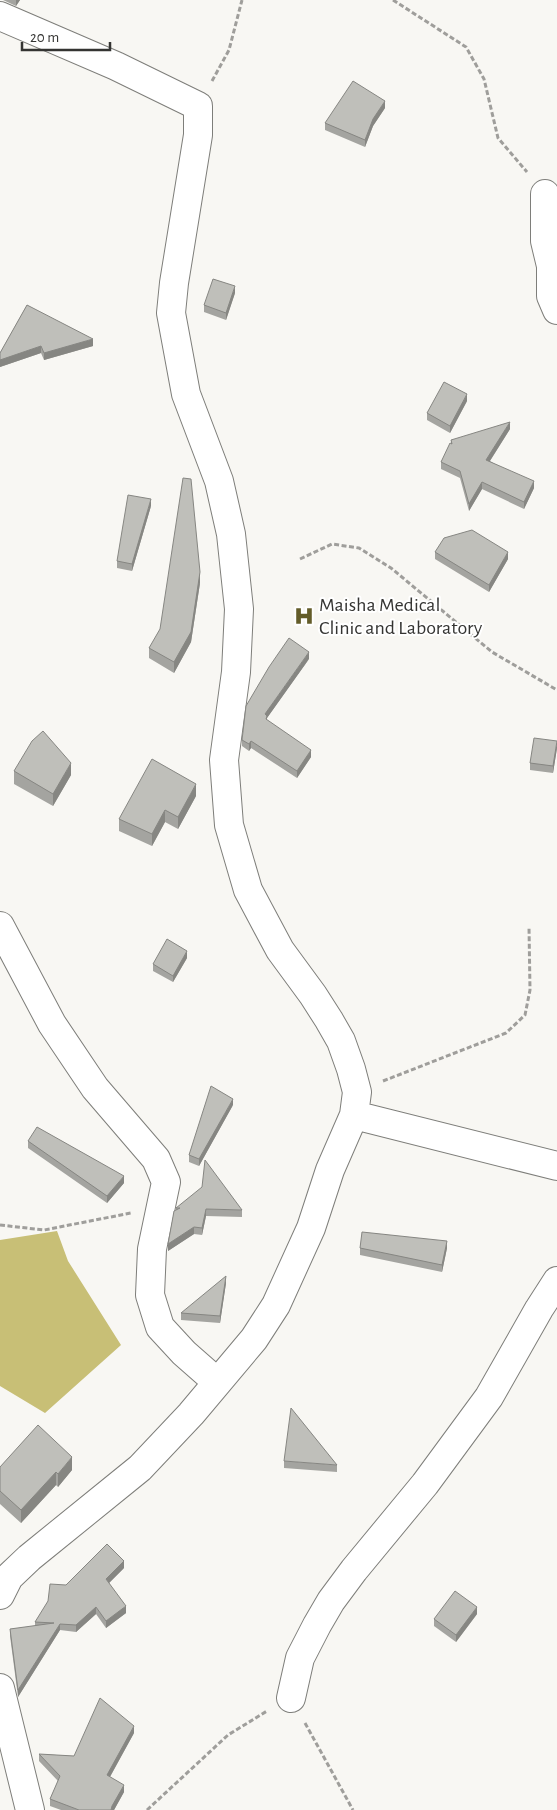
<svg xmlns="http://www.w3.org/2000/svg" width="557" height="1810" font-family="'Alegreya Sans',sans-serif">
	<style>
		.forest { fill: #c8bf76 }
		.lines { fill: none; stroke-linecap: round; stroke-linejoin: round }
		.minor-casing { stroke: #7e7e7a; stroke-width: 30 }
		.path { stroke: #9f9e9b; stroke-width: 3; stroke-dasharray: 5 2.5; stroke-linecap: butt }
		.minor { stroke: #fff; stroke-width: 28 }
		.wall { fill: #a4a4a0 }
		.shaded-wall { fill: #868682 }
		.building { fill: #bfbfba; stroke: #868682 }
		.labels { text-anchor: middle; stroke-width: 4; stroke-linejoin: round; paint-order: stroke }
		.poi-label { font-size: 20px; fill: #343432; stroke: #fff; text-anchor: start }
	</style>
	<rect width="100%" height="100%" fill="#f8f7f3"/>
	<path class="forest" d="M57,1231L68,1261L121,1345L45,1413L0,1386V1240Z"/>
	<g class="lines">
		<defs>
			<path id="minor" d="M0,16L116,66L198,106V135L174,283L171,313L186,394L219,481L231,534L239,609L236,672L224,760L229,825L248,890L280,950L313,995L329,1020L341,1041L351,1069L357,1092L354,1115L330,1170L311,1228L276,1305L254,1339L191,1414L140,1468L29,1558L9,1577L0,1595
				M545,194V241L551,266V296L557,310
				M0,926L52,1024L95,1088L156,1159L166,1182L152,1249L150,1295L160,1327L184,1353L217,1382
				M354,1115L557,1166
				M0,1688L30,1810
				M291,1698L300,1658L317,1625L331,1601L354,1570L425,1484L489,1397L539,1309L557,1281"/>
		</defs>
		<use href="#minor" class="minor-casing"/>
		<path class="path" d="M393,0L466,47L484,79L498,138L527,172
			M212,81L229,50L242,0
			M300,559L332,544L359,548L391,568L492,652L557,690
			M383,1081L506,1033L525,1015L530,990L529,927
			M0,1225L44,1230L131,1213
			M305,1723L353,1810
			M147,1810L228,1735L267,1711"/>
		<use href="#minor" class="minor"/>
	</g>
	<path class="wall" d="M3,0H20L16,6Z
		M385,108L373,126L365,147L325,130V123Z
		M235,293L226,320L204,312V305Z
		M27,305L93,346L44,360L41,353L0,367V353Z
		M467,401L450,433L427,420V413Z
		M510,429L490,461L534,488L524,509L482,489L469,511L460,478L441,469V462L451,444V440Z
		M151,506L132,571L117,568V561Z
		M435,552L508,559L489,592L435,559Z
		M200,583L191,642L174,673L149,658V648Z
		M309,659L267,718V720L311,757L297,778L251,748L249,751L242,746V740Z
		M557,748L553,773L530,770V763Z
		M14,771L71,775L53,806L14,784Z
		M196,796L178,829L165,822L152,846L119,831V819Z
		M187,958L173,982L153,971V964Z
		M233,1105L199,1166L189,1162V1155Z
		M28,1141L124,1183L107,1203L28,1148Z
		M176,1208L242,1210V1217L206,1216L202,1235L194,1234L168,1251Z
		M360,1248H447L442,1272L360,1255Z
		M226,1283L220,1323L181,1320V1313Z
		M284,1461L337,1465V1472L284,1468Z
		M0,1467L72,1470L58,1487L56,1485L21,1523L0,1504Z
		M124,1568L109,1583L126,1613L106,1628L96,1614L76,1632L60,1630L18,1697L10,1636V1629L35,1626V1622L66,1585Z
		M477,1614L456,1642L434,1626V1619Z
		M134,1733L110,1777L124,1792L114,1810H61L50,1806V1799L58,1781L39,1761V1754L74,1756Z"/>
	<path class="shaded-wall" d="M16,0H20L16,6Z
		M385,101V108L373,126L365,147V140L373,119Z
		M235,286V293L226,320V313Z
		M93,339V346L44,360V353Z
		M41,346V353L0,367V360Z
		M467,394V401L450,433V426Z
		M510,422V429L486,467V460Z
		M534,481V488L524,509V502Z
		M482,482V489L469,511V504Z
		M151,499V506L132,571V564Z
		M508,552V559L489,592V585Z
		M200,572V583L191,642L174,673V662Z
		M309,652V659L267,718V723L266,726L265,714Z
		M251,741V748L249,751V744Z
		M557,741V748L553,773V766Z
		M311,750V757L297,778V771Z
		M71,763V775L53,806V794Z
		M196,784V796L178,829V817Z
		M165,810V822L152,846V834Z
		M187,951V958L173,982V976Z
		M233,1099V1105L199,1166V1159Z
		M124,1176V1183L107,1203V1196Z
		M206,1209V1216L202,1235V1228Z
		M194,1227V1234L168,1251V1244Z
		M447,1241V1248L442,1272V1265Z
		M226,1276V1283L220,1323V1316Z
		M72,1457V1470L58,1487V1474Z
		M56,1472V1485L21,1523V1510Z
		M124,1561V1568L106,1586V1579Z
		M126,1606V1613L106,1628V1621Z
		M96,1607V1614L76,1632V1625Z
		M477,1607V1614L456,1642V1635Z
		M60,1624V1630L18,1697V1690Z
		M134,1726V1733L107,1782V1775Z
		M124,1785V1792L114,1810H111L112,1806Z"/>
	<path class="building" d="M353,81L385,101L373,119L365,140L325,123Z
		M213,279L235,286L226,313L204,305Z
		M27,305L93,339L44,353L41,346L0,360V353Z
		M444,382L467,394L450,426L427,413Z
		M510,422L486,460L534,481L524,502L482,482L469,504L460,471L441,462L450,443L452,444L451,440Z
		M183,478L191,479L200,572L191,632L174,662L149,648L160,629Z
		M128,495L151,499L132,564L117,561Z
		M472,530L508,552L489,585L435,552L444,538Z
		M289,638L309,652L265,714L267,716L266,719L311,750L297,771L251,741L249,744L242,740L246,706L269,667Z
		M43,731L71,763L53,794L14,771L32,741Z
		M534,738L557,741L553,766L530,763Z
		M152,759L196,784L178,817L165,810L152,834L119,819Z
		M167,939L187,951L173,976L153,964Z
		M211,1086L233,1099L199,1159L189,1155Z
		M37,1127L124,1176L107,1196L28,1141Z
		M205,1160L242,1210L206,1209L202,1228L194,1227L168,1244L174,1211L180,1208H176L202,1187Z
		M362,1232L447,1241L442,1265L360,1248Z
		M226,1276L220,1316L181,1313Z
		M291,1408L337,1465L284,1461Z
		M38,1425L72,1457L58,1474L56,1472L21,1510L0,1491V1467Z
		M107,1544L124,1561L106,1579L126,1606L106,1621L96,1607L76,1625L60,1624L18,1690L10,1629L54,1623L35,1622L48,1601L50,1584L66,1585Z
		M455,1591L477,1607L456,1635L434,1619Z
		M100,1698L134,1726L107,1775L124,1785L112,1806L111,1810H79L50,1799L60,1776L39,1754L74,1756Z"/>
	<defs>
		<symbol id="hospital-bare" viewBox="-9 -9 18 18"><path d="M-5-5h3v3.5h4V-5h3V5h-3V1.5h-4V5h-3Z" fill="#635c29" stroke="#fff" stroke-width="2.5" paint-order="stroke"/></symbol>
	</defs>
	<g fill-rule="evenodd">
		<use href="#hospital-bare" x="290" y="602" width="28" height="28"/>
	</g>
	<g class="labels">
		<g class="poi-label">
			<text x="319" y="611">Maisha Medical<tspan x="319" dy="23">Clinic and Laboratory</tspan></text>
		</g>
	</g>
	<path d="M22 42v8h88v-8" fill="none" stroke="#343432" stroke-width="2.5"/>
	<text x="30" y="42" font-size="15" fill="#343432" stroke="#ffffff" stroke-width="4" paint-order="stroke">20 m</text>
</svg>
